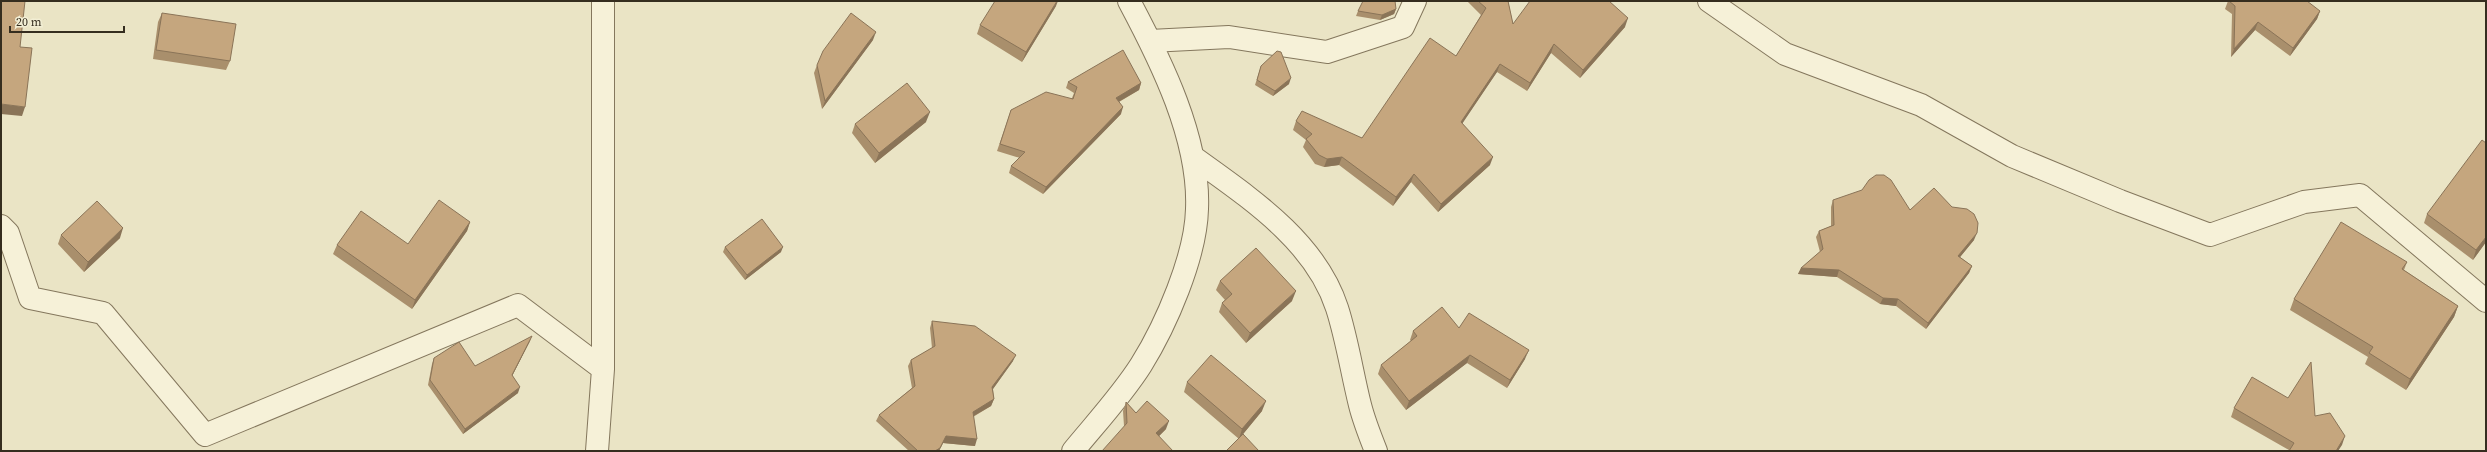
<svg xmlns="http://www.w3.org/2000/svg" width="2487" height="452" font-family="'Source Serif 4',serif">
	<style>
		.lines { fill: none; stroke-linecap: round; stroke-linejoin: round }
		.street-casing { stroke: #84775d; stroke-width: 24 }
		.street { stroke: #f6f1d8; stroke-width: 22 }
		.wall { fill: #a98f6c }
		.shaded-wall { fill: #8a7458 }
		.building { fill: #c5a67e; stroke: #8a7458 }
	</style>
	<rect width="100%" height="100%" fill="#eae4c5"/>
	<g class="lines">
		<defs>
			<path id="street" d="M1709,1L1785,54L1921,105L2012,156L2120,201L2210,235L2304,202L2360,195L2486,301
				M1150,41L1229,37L1327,52L1403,27L1415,1
				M1193,157C1248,197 1315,240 1337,308C1347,339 1352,373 1360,405C1364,421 1370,436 1376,451
				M1,226L8,233L30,298L103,313L205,435L518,305L603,369
				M597,451L603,369V1
				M1073,451C1096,423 1122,395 1141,365C1166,325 1196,256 1197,209C1200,139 1161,61 1129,1"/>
		</defs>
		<use href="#street" class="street-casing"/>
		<use href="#street" class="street"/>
	</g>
	<path class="wall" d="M1467,1H1508L1513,24L1625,27L1580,78L1551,53L1527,91L1497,72L1462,123L1490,165L1438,212L1411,182L1393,206L1339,165L1324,167L1315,164L1303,147L1306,140L1293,130L1296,121L1362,138L1456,56L1481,15Z
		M2228,1L2320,11L2317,19L2290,56L2255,30L2231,57L2232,14L2225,9Z
		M1056,6L1022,62L977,34L980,25Z
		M1396,9L1394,14L1380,20L1356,16L1358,11Z
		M162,13L230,61L226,70L153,59L158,22Z
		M873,40L822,109L814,73L817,65Z
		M1261,66L1289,84L1273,96L1255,85Z
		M1068,82L1141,83L1139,90L1119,102L1121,114L1043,194L1009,173L1011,166L1020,158L997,151L1011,110L1072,98L1074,93L1066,88Z
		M926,122L875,163L852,133L855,124Z
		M1833,200L1910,210L1974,240L1960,257L1972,266L1969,273L1926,329L1896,306L1880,304L1837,277L1798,274L1801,268L1820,252L1816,237L1819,231L1831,226V207Z
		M2427,214L2486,242L2473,260L2424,223Z
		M470,222L467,231L412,309L333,254L337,245L408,244Z
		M61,235L120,238L84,272L58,244Z
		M725,247L781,252L745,280L723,252Z
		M2407,262L2404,270L2458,306L2454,317L2406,390L2365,364L2368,357L2290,310L2294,299Z
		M1220,281L1292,301L1246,343L1219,312L1222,303L1225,300L1216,290Z
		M932,321L1013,361L993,389L994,399L991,406L973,417L975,446L943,443L939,451H909L876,421L879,415L912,388L908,366L911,360L932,348L930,328Z
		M1459,328L1525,359L1507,388L1467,363L1406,410L1378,374L1381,365L1411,341L1410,340L1413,331Z
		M530,341L512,376L518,393L463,434L428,385L432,364L434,358L475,366Z
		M1187,382L1262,411L1239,439L1184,392Z
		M1126,402L1136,413L1166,429L1159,436L1124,426L1123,411Z
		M2234,408L2315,416L2342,445L2289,450L2231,417Z"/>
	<path class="shaded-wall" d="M1057,1H1058L1056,6L1022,62L1026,52Z
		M1396,9L1394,14L1380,20L1382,15Z
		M2320,11L2317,19L2290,56L2293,48Z
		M1628,18L1625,27L1580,78L1583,70Z
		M2258,22L2255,30L2231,57L2234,49Z
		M876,32L873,40L822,109L825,101Z
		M1554,44L1551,53L1527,91L1530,83Z
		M1500,64L1497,72L1458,130L1461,122Z
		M1291,78L1289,84L1273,96L1275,91Z
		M1141,83L1139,90L1113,105L1116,98Z
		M1,104L25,107L22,116L1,114Z
		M1123,107L1121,114L1043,194L1046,187Z
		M930,112L926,122L875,163L879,153Z
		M1342,157L1339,165L1324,167L1327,159Z
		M1493,157L1490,165L1438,212L1441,204Z
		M1414,174L1411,182L1393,206L1396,197Z
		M470,222L467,231L412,309L415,300Z
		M123,228L120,238L84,272L88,262Z
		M1977,233L1974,240L1956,262L1958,256Z
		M2486,237V242L2473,260L2476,250Z
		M783,247L781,252L745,280L747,275Z
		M1972,266L1969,273L1926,329L1928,323Z
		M1801,268L1839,270L1837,277L1798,274Z
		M1296,291L1292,301L1246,343L1250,333Z
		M1883,298L1898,299L1896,306L1880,304Z
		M2458,306L2454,317L2406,390L2410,379Z
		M532,336L530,341L510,380L512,375Z
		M1529,350L1525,359L1507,388L1510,380Z
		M1016,355L1013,361L990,393L992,387Z
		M1470,355L1467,363L1406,410L1409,401Z
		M520,387L518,393L463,434L465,429Z
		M994,399L991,406L970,418L973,412Z
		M1266,401L1262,411L1239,439L1242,429Z
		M1169,421L1166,429L1153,442L1156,433Z
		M946,436L977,439L975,446L943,443L939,451H935Z
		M2345,436L2342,445L2338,451H2336Z"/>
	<path class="building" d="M1,1H25L20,47L32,48L25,107L1,104Z
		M995,1H1057L1026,52L980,25Z
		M1363,1H1395L1396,9L1382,15L1358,11Z
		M1478,1H1508L1513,24L1530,1H1609L1628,18L1583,70L1554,44L1530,83L1500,64L1461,122L1493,157L1441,204L1414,174L1396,197L1342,157L1327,159L1319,155L1306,139L1312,134L1296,121L1302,111L1362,138L1430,38L1456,56L1486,8Z
		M2229,1H2307L2320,11L2293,48L2258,22L2234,49L2235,6Z
		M162,13L236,24L230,61L156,50Z
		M851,13L876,32L825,101L817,65L823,51Z
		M1123,50L1141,83L1116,98L1123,107L1046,187L1011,166L1025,152L1000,144L1011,110L1046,92L1073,99L1077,87L1068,82Z
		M1277,51L1281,52L1291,78L1275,91L1257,80L1261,66Z
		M907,83L930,112L879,153L855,124Z
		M2482,140L2486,143V237L2476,250L2427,214Z
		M1876,175H1884L1891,180L1910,210L1934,188L1952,207L1967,209L1974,214L1978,223L1977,233L1958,256L1972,266L1928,323L1898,299L1883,298L1839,270L1801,268L1823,249L1819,231L1834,225L1833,200L1862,190L1869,180Z
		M439,200L470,222L415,300L337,245L361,211L408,244Z
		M97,201L123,228L88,262L61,235Z
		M762,219L783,247L747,275L725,247Z
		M2341,222L2407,262L2402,269L2458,306L2410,379L2369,353L2373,347L2294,299Z
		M1256,248L1296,291L1250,333L1222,303L1232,294L1220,281Z
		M1442,307L1459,328L1469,313L1529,350L1510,380L1470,355L1409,401L1381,365L1417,336L1413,331Z
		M932,321L975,326L1016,355L992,387L994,399L973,412L977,439L946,436L940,448L935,451H918L879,415L915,386L911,360L935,346Z
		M532,336L512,375L520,387L465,429L430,380L434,358L459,342L475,366Z
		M1211,355L1266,401L1242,429L1187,382Z
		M2311,362L2315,416L2330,413L2345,436L2336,451H2289L2294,443L2234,408L2252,377L2288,398Z
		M1147,401L1169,421L1156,433L1173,451H1102L1127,423L1126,402L1136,413Z
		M1243,434L1259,451H1226Z"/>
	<rect width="2487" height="452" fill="none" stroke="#352d1f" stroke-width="4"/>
	<path d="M10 26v6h114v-6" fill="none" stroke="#352d1f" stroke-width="2"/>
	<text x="16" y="26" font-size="12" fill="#352d1f" stroke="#f2eed4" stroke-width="3" paint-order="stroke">20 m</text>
</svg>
